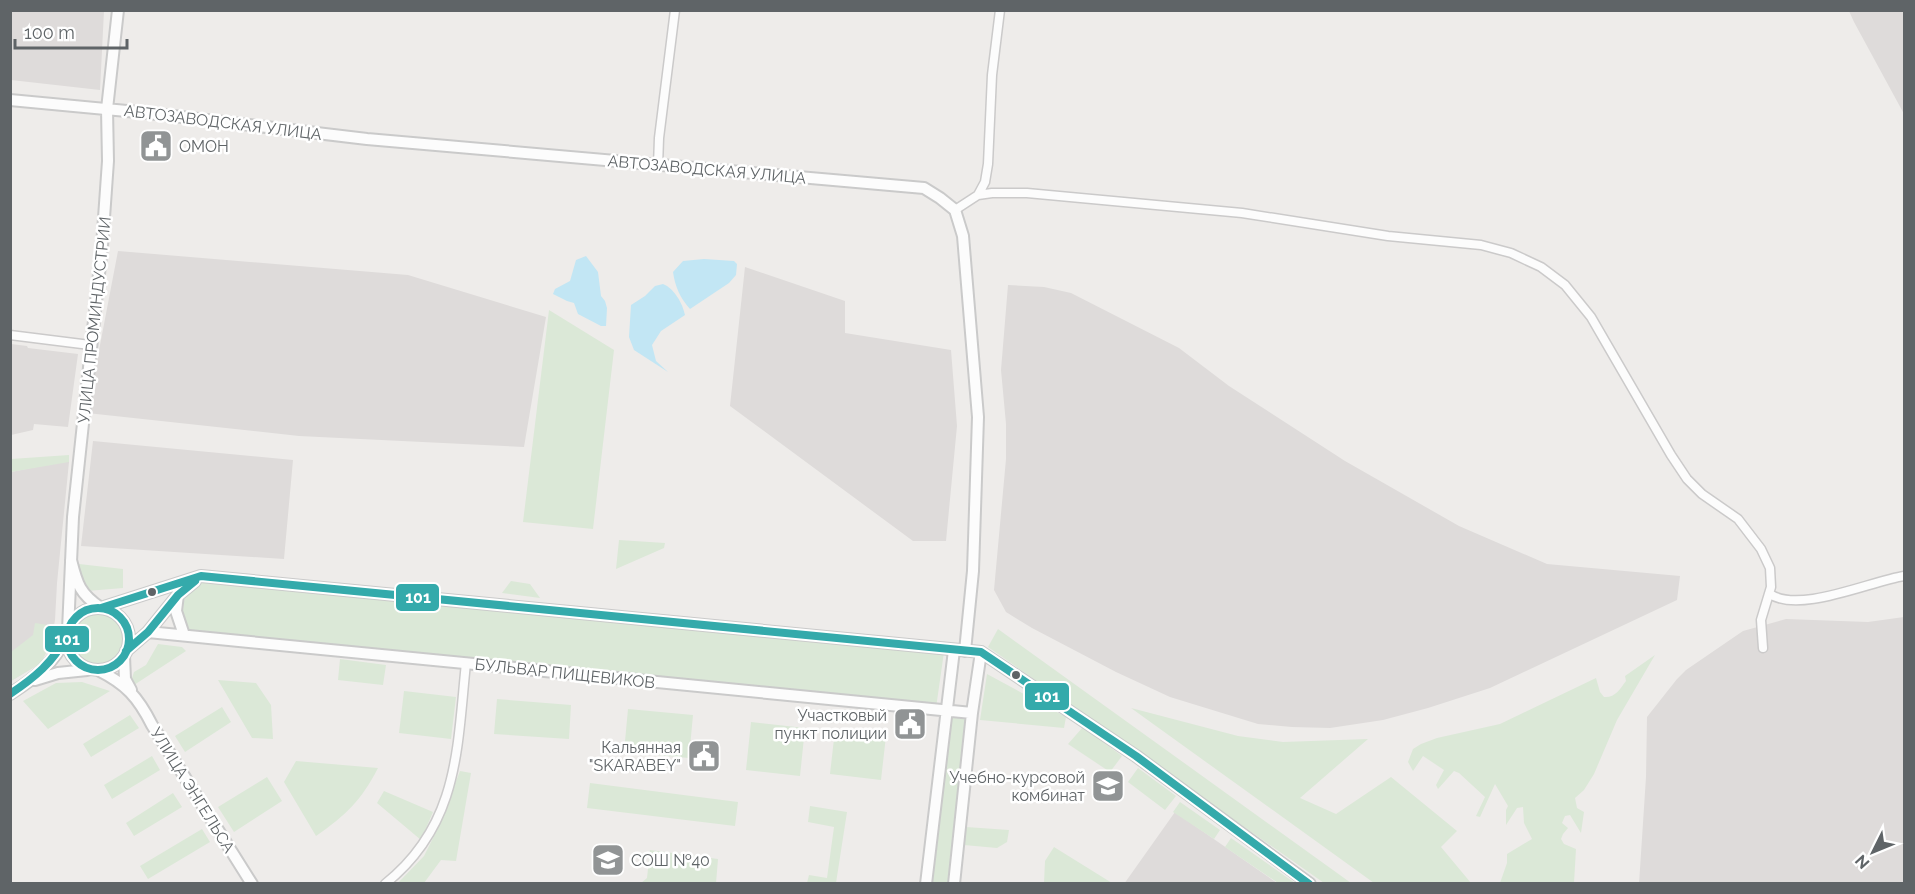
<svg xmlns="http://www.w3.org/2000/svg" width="1915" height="894" font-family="Raleway,sans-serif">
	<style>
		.industrial { fill: #dedbda }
		.green { fill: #dbe8d7 }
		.water { fill: #c2e6f4 }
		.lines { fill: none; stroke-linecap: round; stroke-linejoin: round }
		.minor-casing { stroke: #cbcaca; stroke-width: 11 }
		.secondary-casing { stroke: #cacaca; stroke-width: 14 }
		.minor { stroke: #fcfcfc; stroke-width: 8 }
		.secondary { stroke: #fcfcfc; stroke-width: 10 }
		.bus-1-casing { stroke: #fff; stroke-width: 12 }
		.bus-1 { stroke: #34aaab; stroke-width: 8 }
		.bus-dot { fill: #5f6467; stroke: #fff; stroke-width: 2 }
		.labels { text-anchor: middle; stroke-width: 5; stroke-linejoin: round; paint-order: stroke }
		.street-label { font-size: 16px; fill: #5f6467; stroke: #fff }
		.poi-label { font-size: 16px; fill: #5f6467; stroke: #fff; text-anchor: end }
		.line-badge { stroke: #fff; stroke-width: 2 }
		.badge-label { font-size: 16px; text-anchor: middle; font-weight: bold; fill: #fff }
	</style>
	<rect width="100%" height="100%" fill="#eeecea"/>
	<path class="industrial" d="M11,10L104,11L100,90L11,80Z
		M1849,11H1904V114L1854,22Z
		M118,251L408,275L546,317L524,447L299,436L87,413Z
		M745,267L845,301V333L951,350L957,426L946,541H913L730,406Z
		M1008,285L1044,287L1071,293L1179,348L1229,386L1345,461L1459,526L1547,564L1680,576L1677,600L1490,688L1428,708L1383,720L1330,728L1292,727L1258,724L1170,697L1116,672L1032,628L1006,612L994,590L1006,459V424L1001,370Z
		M11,344L27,346L28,348L78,354L68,427L34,424L33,430L11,435Z
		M93,441L293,460L284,559L81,546Z
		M61,462H69L57,583L55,620L51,642L41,663L11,681V472Z
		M1904,617V883L1639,884L1646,777L1647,717L1677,679L1686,670L1743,631L1786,619L1868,622Z
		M1175,812L1277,883L1124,884Z"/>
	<path class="green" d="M549,310L614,350L593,529L523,522Z
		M69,455V462L11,472V459Z
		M619,540L665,543L664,548L616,569Z
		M79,564L123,569V588L87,591L77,581Z
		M511,581L530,584L540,598L502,593Z
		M202,582L944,652L936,708L191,632C179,621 183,607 186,592Z
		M72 640a26 26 0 1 1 52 0a26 26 0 1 1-52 0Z
		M35,623L54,626L51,642L41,663L11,681V652L33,635Z
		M998,629L1351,883H1324L988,647Z
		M158,644L182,647L186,651L134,685L131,681L134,672L146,665Z
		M1655,655L1617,720L1594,774L1584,790L1575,798L1577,808L1584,812L1581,833L1570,815L1565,816L1562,823L1568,828L1563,834L1561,839L1564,844L1576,849L1574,883H1500L1507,863V854L1532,839L1524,823L1523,807L1517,808L1506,825V810L1508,806L1495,784L1480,817L1476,816L1485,797L1459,773L1454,771L1438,789L1436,785L1444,770L1423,756L1413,771L1408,762L1413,749L1421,744L1437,738L1500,724L1596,678L1600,692L1604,697C1615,698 1620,689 1626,681L1625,676Z
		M340,659L386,665L383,685L338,680Z
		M987,674L1066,717L1064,728L980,720Z
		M218,680L256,683L271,705L273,739L252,738Z
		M82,682L110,691L48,729L23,701L56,683Z
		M404,691L456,697L451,739L399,733Z
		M497,699L571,705L569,739L494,734Z
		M222,707L231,722L185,752L175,736Z
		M1131,708L1238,736L1283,742L1368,739L1300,798L1336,814L1391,777L1457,831L1441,847L1471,883H1481H1374Z
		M628,709L693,715L689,758L624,752Z
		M130,715L139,728L91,757L83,744Z
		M950,716L968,718L950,883L931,884Z
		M751,722L805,728L800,776L746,770Z
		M1083,727L1122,756L1110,772L1068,744Z
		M835,730L886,736L881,780L830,774Z
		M152,756L160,770L112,799L104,785Z
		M296,761L378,768C361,801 346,815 316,836L284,782Z
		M1138,768L1176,796L1165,810L1128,782Z
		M460,771L471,773L456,861L441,860L424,883L397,884L424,856L435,834Z
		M267,777L282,801L234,832L218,807Z
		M590,783L738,802L735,826L587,808Z
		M384,791L433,812L421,840L377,803Z
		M173,793L182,807L134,836L126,823Z
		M1180,802L1220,830L1214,839L1173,812Z
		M810,806L847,812L836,883H807L809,875L827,878L834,827L808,822Z
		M966,827L1009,830L1007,842L997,848L964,845Z
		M202,829L210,842L148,879L140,866Z
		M1231,838L1295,883H1278L1225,847Z
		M1054,847L1112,883H1044L1045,861Z
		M650,850L718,859L716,883H641L647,878Z"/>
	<path class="water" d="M586,256L598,272L601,296L605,301L607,308L606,326H601L578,314L574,303L567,301L553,294L555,289L570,281L576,260Z
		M704,259L734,261L737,264L736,275L729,283L690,309C680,298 675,286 673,272L683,261Z
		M663,284C674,288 683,304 685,315L661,331L652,345L656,361L668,372L634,350L629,337L631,305L645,296L655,286Z"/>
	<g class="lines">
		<defs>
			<path id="minor" d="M658,166L659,138L675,10
				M978,195L992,193H1027L1242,213L1388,236L1481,245L1511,253L1541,267L1565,285L1591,317L1671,455L1687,479L1702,494L1738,519L1761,549L1770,568L1771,587L1761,620L1763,648
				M955,210L978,195L985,182L988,164L992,75L1000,10
				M10,335L90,345
				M1770,594C1799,614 1871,581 1904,576
				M385,884C459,825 457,749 466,663"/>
			<path id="secondary" d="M10,100L148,113L367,139L924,188L940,198L955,210L963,236L978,417L973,571L965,651
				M71,560C77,584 80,594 101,608L201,576L981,652L1136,756L1310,884
				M178,595L176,611L184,635
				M67 639a31 31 0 1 1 62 0a31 31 0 1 1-62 0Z
				M68,630L73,517L102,246L108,161L107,109L118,10
				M148,632L972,713
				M126,651L148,632L178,595L195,581
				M124,656L125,679L131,690
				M98,670C126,684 138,697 152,725L252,884
				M35,680L58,673L87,670
				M10,694C34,679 55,663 66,636
				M926,884L954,650
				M954,884L972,713L981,652"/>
		</defs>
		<use href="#minor" class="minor-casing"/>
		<use href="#secondary" class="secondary-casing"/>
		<use href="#minor" class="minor"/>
		<use href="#secondary" class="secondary"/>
		<defs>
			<path id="bus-1" d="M101,608L201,576L981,652L1136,756L1309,884
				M67 639a31 31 0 1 1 62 0a31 31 0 1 1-62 0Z
				M126,651L148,632L178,595L195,581
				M10,694C34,678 54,662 66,636"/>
		</defs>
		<use href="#bus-1" class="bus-1-casing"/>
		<use href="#bus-1" class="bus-1"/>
	</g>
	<defs>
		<symbol id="civic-square" viewBox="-11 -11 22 22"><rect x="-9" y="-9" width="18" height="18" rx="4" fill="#919495" stroke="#fff"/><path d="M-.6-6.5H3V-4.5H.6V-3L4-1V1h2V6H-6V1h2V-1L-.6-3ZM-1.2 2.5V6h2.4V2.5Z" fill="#fff"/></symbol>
		<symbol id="university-square" viewBox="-11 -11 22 22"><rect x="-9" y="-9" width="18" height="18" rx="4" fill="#919495" stroke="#fff"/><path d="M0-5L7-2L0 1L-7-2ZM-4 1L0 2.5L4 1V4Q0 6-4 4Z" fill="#fff"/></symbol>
		<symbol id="school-square" viewBox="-11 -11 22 22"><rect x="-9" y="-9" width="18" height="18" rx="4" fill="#919495" stroke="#fff"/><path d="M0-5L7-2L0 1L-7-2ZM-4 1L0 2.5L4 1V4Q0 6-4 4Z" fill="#fff"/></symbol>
	</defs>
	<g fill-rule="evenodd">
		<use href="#civic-square" x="137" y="127" width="38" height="38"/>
		<use href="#civic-square" x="891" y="705" width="38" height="38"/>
		<use href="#civic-square" x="685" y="737" width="38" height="38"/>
		<use href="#university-square" x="1089" y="767" width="38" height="38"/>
		<use href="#school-square" x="589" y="841" width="38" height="38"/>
	</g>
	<g class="bus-dot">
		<circle cx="152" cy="592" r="5"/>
		<circle cx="1016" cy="675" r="5"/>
	</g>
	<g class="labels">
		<g class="street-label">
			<text transform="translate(223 122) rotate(7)" y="6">АВТОЗАВОДСКАЯ УЛИЦА</text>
			<text transform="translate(707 169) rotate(5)" y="6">АВТОЗАВОДСКАЯ УЛИЦА</text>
			<text transform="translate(94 320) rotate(-84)" y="6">УЛИЦА ПРОМИНДУСТРИИ</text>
			<text transform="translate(565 673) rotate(6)" y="6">БУЛЬВАР ПИЩЕВИКОВ</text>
			<text transform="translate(193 790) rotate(58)" y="6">УЛИЦА ЭНГЕЛЬСА</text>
		</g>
		<g class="poi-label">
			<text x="179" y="152" text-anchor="start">ОМОН</text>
			<text x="887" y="721">Участковый<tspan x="887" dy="18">пункт полиции</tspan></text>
			<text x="681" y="753">Кальянная<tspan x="681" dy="18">"SKARABEY"</tspan></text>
			<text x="1085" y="783">Учебно-курсовой<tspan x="1085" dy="18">комбинат</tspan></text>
			<text x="631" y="866" text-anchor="start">СОШ №40</text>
		</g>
	</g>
	<g class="line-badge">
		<rect x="395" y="583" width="45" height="29" rx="6" fill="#34aaab"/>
		<rect x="44" y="625" width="46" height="28" rx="6" fill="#34aaab"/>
		<rect x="1024" y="682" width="46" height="29" rx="6" fill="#34aaab"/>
	</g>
	<g class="badge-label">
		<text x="418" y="603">101</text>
		<text x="67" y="645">101</text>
		<text x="1047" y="702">101</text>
	</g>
	<rect width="1915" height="894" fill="none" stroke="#5f6467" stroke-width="24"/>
	<g transform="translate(1873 852) rotate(227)" stroke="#ffffff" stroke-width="4.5" paint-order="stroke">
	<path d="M0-4.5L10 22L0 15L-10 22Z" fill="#5f6467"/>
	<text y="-9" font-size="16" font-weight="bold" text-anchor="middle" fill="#5f6467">N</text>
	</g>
	<path d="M15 39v9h112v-9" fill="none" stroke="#5f6467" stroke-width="3"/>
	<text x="24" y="39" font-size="18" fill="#5f6467" stroke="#ffffff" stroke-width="4.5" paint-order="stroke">100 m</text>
</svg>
